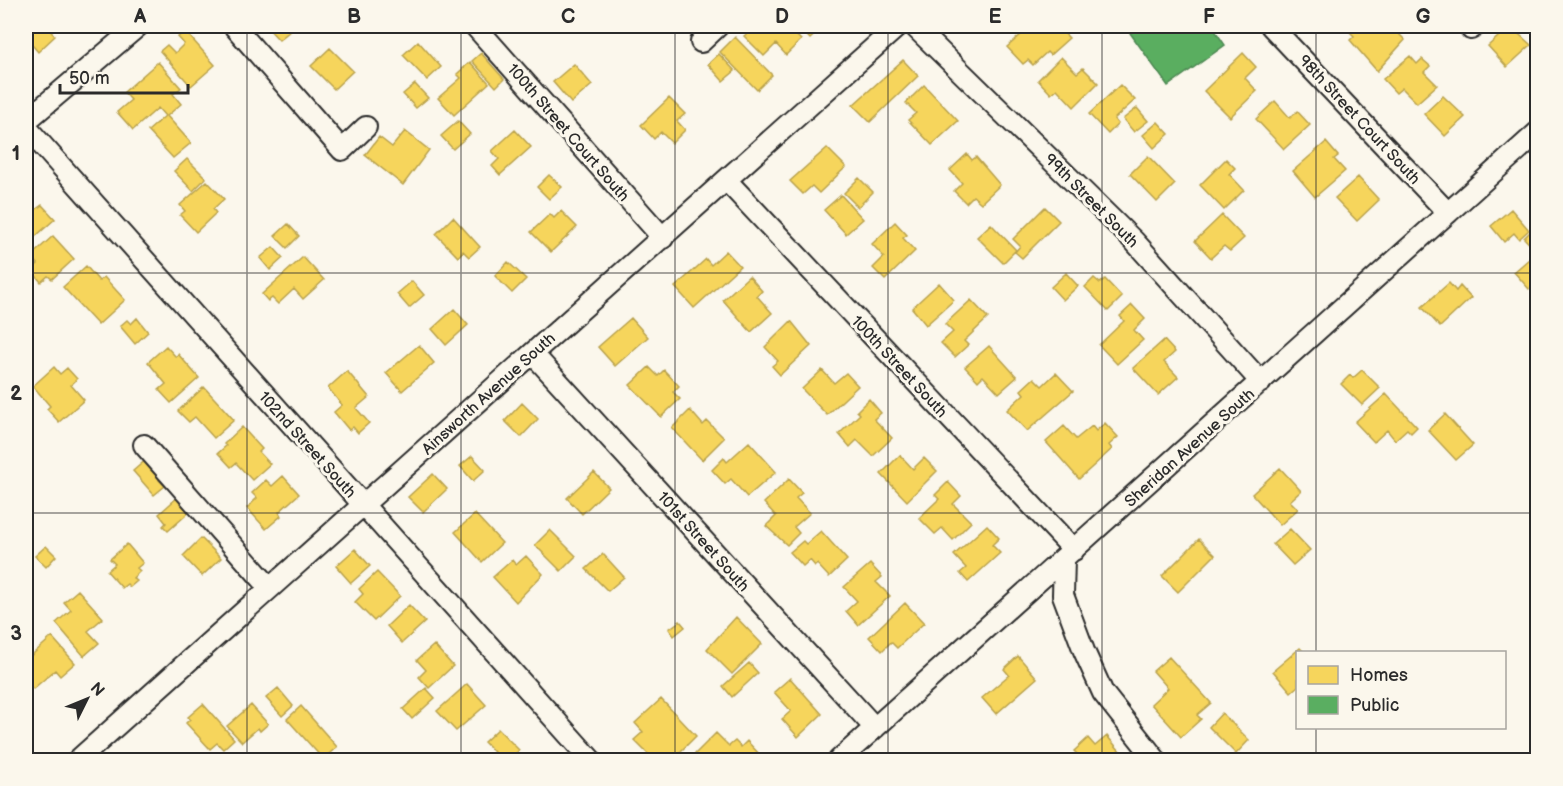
<svg xmlns="http://www.w3.org/2000/svg" width="1563" height="786" font-family="'Balsamiq Sans',sans-serif">
	<style>
		.homes { fill: #f6d55c; stroke: #b9a24d; stroke-width: 1.5 }
		.public { fill: #5aae61; stroke: #4c8751; stroke-width: 1.5 }
		.lines { fill: none; stroke-linecap: round; stroke-linejoin: round }
		.minor-casing { stroke: #2b2b2b; stroke-width: 24 }
		.minor { stroke: #fbf7ec; stroke-width: 20 }
		.grid { fill: none; stroke: #2b2b2b; stroke-width: 1.5; stroke-opacity: 0.55 }
		.labels { text-anchor: middle; stroke-width: 6; stroke-linejoin: round; paint-order: stroke }
		.street-label { font-size: 16px; fill: #2b2b2b; stroke: #fbf7ec }
		.neatline { fill: none; stroke: #2b2b2b; stroke-width: 2 }
		.grid-label { font-size: 20px; text-anchor: middle; font-weight: bold; fill: #2b2b2b }
	</style>
	<rect width="100%" height="100%" fill="#fbf7ec"/>
	<filter id="ink" filterUnits="userSpaceOnUse"><feTurbulence type="fractalNoise" baseFrequency=".0167" numOctaves="2"/><feDisplacementMap in="SourceGraphic" scale="12" xChannelSelector="R" yChannelSelector="G"/><feConvolveMatrix kernelMatrix="1 2 1 2 8 2 1 2 1" color-interpolation-filters="sRGB"/></filter>
	<g filter="url(#ink)">
		<path class="homes" d="M29,26H46L55,36L38,52L27,39L26,29Z
			M266,26H296L279,40Z
			M755,26H787L801,40L786,55L776,44L764,56L744,36Z
			M798,26H824L810,39Z
			M1031,26H1047L1053,33L1059,28L1069,38L1050,55L1047,52L1033,65L1028,60L1023,64L1007,47Z
			M1350,26H1391L1405,40L1377,71L1350,40L1354,36L1347,29Z
			M1510,26L1531,45L1507,67L1488,46Z
			M185,31L215,65L191,86L160,51L167,45L175,53L184,44L178,37Z
			M735,37L772,75L757,90L720,52Z
			M418,41L441,67L427,80L403,55Z
			M330,48L353,71L334,89L311,66Z
			M481,53L504,79L496,87L472,61Z
			M1243,53L1256,67L1245,78L1257,91L1230,117L1204,91Z
			M719,54L735,71L723,81L708,64Z
			M1410,56L1417,64L1422,59L1430,66L1424,72L1437,85L1417,103L1402,88L1396,93L1383,79Z
			M1061,57L1077,73L1083,68L1098,83L1074,107L1057,89L1051,94L1038,80Z
			M903,60L918,76L870,122L853,105Z
			M158,62L181,88L173,94L181,104L167,116L191,143L173,158L148,131L165,116L158,108L133,130L117,112L131,100L124,92Z
			M470,62L489,83L454,115L438,98L461,78L457,74Z
			M574,64L592,85L571,103L553,82Z
			M415,84L428,98L416,108L403,94Z
			M924,85L958,121L932,145L908,120L916,113L906,103Z
			M1120,85L1135,100L1114,119L1118,124L1108,134L1089,114Z
			M1443,96L1465,117L1445,136L1424,114Z
			M669,98L685,114L677,121L685,130L672,143L661,132L654,139L641,125Z
			M1275,101L1290,118L1297,111L1310,125L1284,149L1256,119Z
			M1137,108L1148,121L1134,132L1123,119Z
			M458,121L470,134L453,149L441,136Z
			M1158,122L1169,134L1154,148L1143,135Z
			M515,130L531,147L500,175L492,166L499,159L492,151Z
			M405,131L429,150L403,185L365,155L379,137L392,147Z
			M1326,142L1338,156L1334,159L1345,171L1315,197L1293,171Z
			M827,148L846,167L819,193L812,186L803,194L790,181Z
			M967,154L972,160L976,157L1000,185L981,203L973,196L966,203L954,191L962,183L950,170Z
			M1148,156L1175,184L1157,202L1130,174Z
			M187,159L206,178L193,191L174,171Z
			M1226,159L1235,168L1229,174L1244,190L1224,210L1200,185Z
			M549,175L562,187L549,199L537,187Z
			M1358,177L1379,200L1357,221L1335,198Z
			M859,178L873,192L858,207L844,193Z
			M207,181L224,199L213,209L216,213L196,232L180,215L185,211L180,205Z
			M841,195L863,219L846,234L824,210Z
			M26,200L35,210L42,205L55,219L28,243L26,240Z
			M1045,207L1059,221L1022,258L1015,252L1020,246L1013,239Z
			M1511,209L1529,230L1519,239L1514,233L1504,242L1491,226Z
			M561,211L577,227L551,252L531,232L550,214L554,218Z
			M1222,215L1244,238L1230,251L1224,246L1211,258L1195,241Z
			M453,217L480,247L469,257L463,251L458,257L436,234Z
			M895,222L907,235L903,238L915,251L885,280L873,268L884,257L872,244Z
			M288,224L299,236L287,248L275,236Z
			M991,224L1016,250L1003,263L977,237Z
			M1533,229L1538,234V253L1524,238Z
			M53,236L74,259L52,279L48,276L41,282L31,270L38,264L31,256Z
			M273,247L283,258L270,270L260,258Z
			M726,251L740,266L694,308L675,287L706,259L711,265Z
			M303,257L324,280L303,299L294,289L278,304L272,298L268,301L262,294Z
			M1529,259L1538,268V282L1529,289L1514,272Z
			M508,262L526,279L512,293L495,276Z
			M86,266L99,281L104,277L125,300L98,325L63,287Z
			M1066,273L1078,286L1063,300L1051,287Z
			M749,276L762,291L757,296L772,313L751,332L723,300Z
			M1094,278L1100,283L1105,279L1122,297L1108,311L1085,287Z
			M412,281L424,295L409,308L397,294Z
			M939,283L954,300L926,325L912,308Z
			M1449,283L1456,291L1460,286L1471,298L1440,327L1422,307Z
			M971,300L988,318L964,341L968,345L955,357L941,343L953,332L945,324Z
			M1132,305L1145,319L1134,330L1143,340L1117,364L1099,345L1124,321L1120,316Z
			M454,309L468,325L446,345L432,329Z
			M137,318L148,332L135,344L120,326L127,320L131,324Z
			M631,318L648,337L615,366L598,347Z
			M791,321L811,346L780,375L772,366L778,361L765,347Z
			M1164,340L1175,352L1164,362L1178,377L1158,395L1133,368Z
			M419,345L434,363L402,391L386,373Z
			M166,346L176,357L178,354L199,378L171,403L159,390L166,384L148,362Z
			M989,346L1017,377L999,393L983,376L978,381L965,367Z
			M54,367L60,374L67,368L77,379L71,385L84,400L59,422L47,409L50,406L33,386Z
			M649,367L658,376L664,370L679,386L673,392L680,399L661,417L630,385Z
			M822,370L834,383L846,373L858,386L827,415L802,389Z
			M1362,370L1380,388L1362,405L1341,384L1350,375L1353,378Z
			M347,371L369,397L356,408L369,423L358,433L353,427L349,430L334,412L342,405L328,388Z
			M1056,373L1073,391L1027,431L1007,410L1024,394L1021,390L1034,378L1042,386Z
			M204,387L234,420L214,438L195,417L189,422L178,411Z
			M1386,394L1417,427L1411,433L1407,429L1395,440L1387,430L1374,442L1355,422Z
			M869,399L881,413L874,419L892,438L873,456L857,440L850,447L839,434L860,414L857,411Z
			M522,403L538,419L521,437L505,421Z
			M690,410L703,425L707,421L724,438L702,460L672,428Z
			M1445,414L1473,445L1456,460L1428,430Z
			M1105,423L1118,437L1109,445L1112,449L1079,479L1046,442L1064,426L1076,439L1092,426L1096,431Z
			M242,427L262,449L259,452L270,464L252,480L236,463L231,467L218,453L226,446L224,444Z
			M749,442L776,472L747,497L731,479L725,484L712,470L724,458L727,462Z
			M900,455L913,469L924,458L937,471L907,501L881,474Z
			M472,456L485,470L473,481L460,466Z
			M148,458L164,476L159,480L165,486L154,495L133,471Z
			M1280,468L1301,491L1290,501L1298,509L1280,525L1252,494Z
			M594,472L609,488L582,514L567,498Z
			M433,474L447,489L423,512L408,497Z
			M283,476L299,494L279,512L281,516L266,529L247,508L257,498L252,493L266,480L272,486Z
			M789,479L802,493L796,498L810,513L794,527L799,533L787,545L766,526L776,516L764,503Z
			M948,482L961,496L953,504L971,522L953,540L942,528L935,534L919,518L939,499L935,495Z
			M180,495L193,509L168,531L163,526L166,523L159,514Z
			M475,514L502,543L482,562L455,532Z
			M987,525L999,538L992,545L1000,553L968,582L960,573L966,568L954,555Z
			M1290,529L1310,550L1293,565L1273,544Z
			M550,530L576,556L561,571L535,545Z
			M821,531L847,560L829,577L817,564L815,566L810,560L803,566L790,552L803,541L806,544Z
			M201,538L221,558L202,576L183,556Z
			M1199,539L1215,555L1178,592L1162,576Z
			M127,544L143,563L137,568L140,571L133,578L137,581L130,587L127,584L122,588L107,571L115,564L110,559Z
			M46,546L56,556L46,567L35,556Z
			M355,549L370,566L351,583L336,566Z
			M603,554L624,577L608,591L586,569Z
			M526,556L543,574L516,602L493,577L512,560L516,565Z
			M870,564L882,577L876,582L890,596L858,625L846,611L857,601L844,587Z
			M377,572L400,596L374,621L355,602L363,594L359,589Z
			M78,590L103,618L88,631L99,643L84,656L56,623L71,610L64,602Z
			M905,603L924,623L897,648L891,642L882,651L869,637Z
			M409,605L425,622L402,643L387,626Z
			M736,617L762,644L732,674L707,649Z
			M680,621L685,627L674,636L669,629Z
			M52,637L75,663L60,676L55,670L33,689L26,681V660Z
			M434,645L453,666L429,688L419,677L426,670L417,660Z
			M1300,648L1304,652H1298V686L1291,692L1273,671Z
			M1018,656L1037,678L996,714L982,698L1009,675L1004,669Z
			M1169,657L1211,703L1197,715L1201,719L1181,737L1151,704L1168,688L1153,671Z
			M749,663L758,673L732,697L723,686Z
			M790,678L822,714L798,737L782,719L791,711L774,692Z
			M467,684L486,705L456,731L437,711Z
			M278,688L293,706L282,716L266,698Z
			M426,688L435,698L412,719L403,709Z
			M661,699L696,736L672,760H654L634,740L643,732L635,723Z
			M203,704L234,739L223,749L217,743L210,749L186,723L190,719L188,717Z
			M251,705L268,724L260,731L258,728L242,742L227,726Z
			M301,706L337,747L323,759L287,719Z
			M1222,713L1249,740L1236,754L1209,727Z
			M498,729L519,750L514,756L519,760L487,759L494,752L484,742Z
			M716,733L729,746L735,741L741,747L747,741L761,756L756,760H736L731,755L725,760H689Z
			M1107,736L1120,751L1109,760H1079L1081,758L1074,751L1088,738L1095,746Z"/>
		<path class="public" d="M1141,26H1212L1225,45L1168,86L1130,33Z"/>
		<g class="lines">
			<defs>
				<path id="minor" d="M234,26L342,150L366,127
					M475,26L663,238
					M914,26L1134,241L1261,382
					M1271,26L1448,213
					M1471,29L1475,26
					M701,42L718,26
					M26,121L138,26
					M26,127L591,760
					M727,181L1074,550
					M533,354L875,728
					M144,445L270,588
					M1064,559L1063,595L1084,651L1103,693L1156,760
					M78,760L898,26
					M839,760L1538,132"/>
			</defs>
			<use href="#minor" class="minor-casing"/>
			<use href="#minor" class="minor"/>
		</g>
	</g>
	<path class="grid" d="M247,26V760M461,26V760M675,26V760M888,26V760M1102,26V760M1316,26V652M26,273H1538M26,513H1538M1316,728V760"/>
	<g class="labels">
		<g class="street-label">
			<text transform="translate(1360 119) rotate(47)" y="6">98th Street Court South</text>
			<text transform="translate(569 132) rotate(49)" y="6">100th Street Court South</text>
			<text transform="translate(1092 200) rotate(45)" y="6">99th Street South</text>
			<text transform="translate(900 366) rotate(47)" y="6">100th Street South</text>
			<text transform="translate(488 393) rotate(-42)" y="6">Ainsworth Avenue South</text>
			<text transform="translate(308 444) rotate(48)" y="6">102nd Street South</text>
			<text transform="translate(1189 447) rotate(-42)" y="6">Sheridan Avenue South</text>
			<text transform="translate(704 541) rotate(48)" y="6">101st Street South</text>
		</g>
	</g>
	<rect width="1563" height="786" fill="none" stroke="#fbf7ec" stroke-width="66"/>
	<rect x="1296" y="651" width="210" height="78" fill="#fbf7ec" stroke="#a8a59f" stroke-width="1.5"/>
	<rect x="1308" y="666" width="30" height="18" fill="#f6d55c" stroke="#a8a59f" stroke-width="1.5"/>
	<text x="1350" y="681" font-size="18" fill="#2b2b2b">Homes</text>
	<rect x="1308" y="696" width="30" height="18" fill="#5aae61" stroke="#a8a59f" stroke-width="1.5"/>
	<text x="1350" y="711" font-size="18" fill="#2b2b2b">Public</text>
	<g transform="translate(87 699) rotate(47)" stroke="#fbf7ec" stroke-width="4.5" paint-order="stroke">
	<path d="M0-4.5L10 22L0 15L-10 22Z" fill="#2b2b2b"/>
	<text y="-9" font-size="16" font-weight="bold" text-anchor="middle" fill="#2b2b2b">N</text>
	</g>
	<path d="M60 84v9h128v-9" fill="none" stroke="#2b2b2b" stroke-width="3"/>
	<text x="69" y="84" font-size="18" fill="#2b2b2b" stroke="#fbf7ec" stroke-width="4.5" paint-order="stroke">50 m</text>
	<rect x="33" y="33" width="1497" height="720" class="neatline"/>
	<g class="grid-label">
		<text x="140" y="23">A</text>
		<text x="354" y="23">B</text>
		<text x="568" y="23">C</text>
		<text x="782" y="23">D</text>
		<text x="995" y="23">E</text>
		<text x="1209" y="23">F</text>
		<text x="1423" y="23">G</text>
		<text x="16" y="160">1</text>
		<text x="16" y="400">2</text>
		<text x="16" y="640">3</text>
	</g>
</svg>
